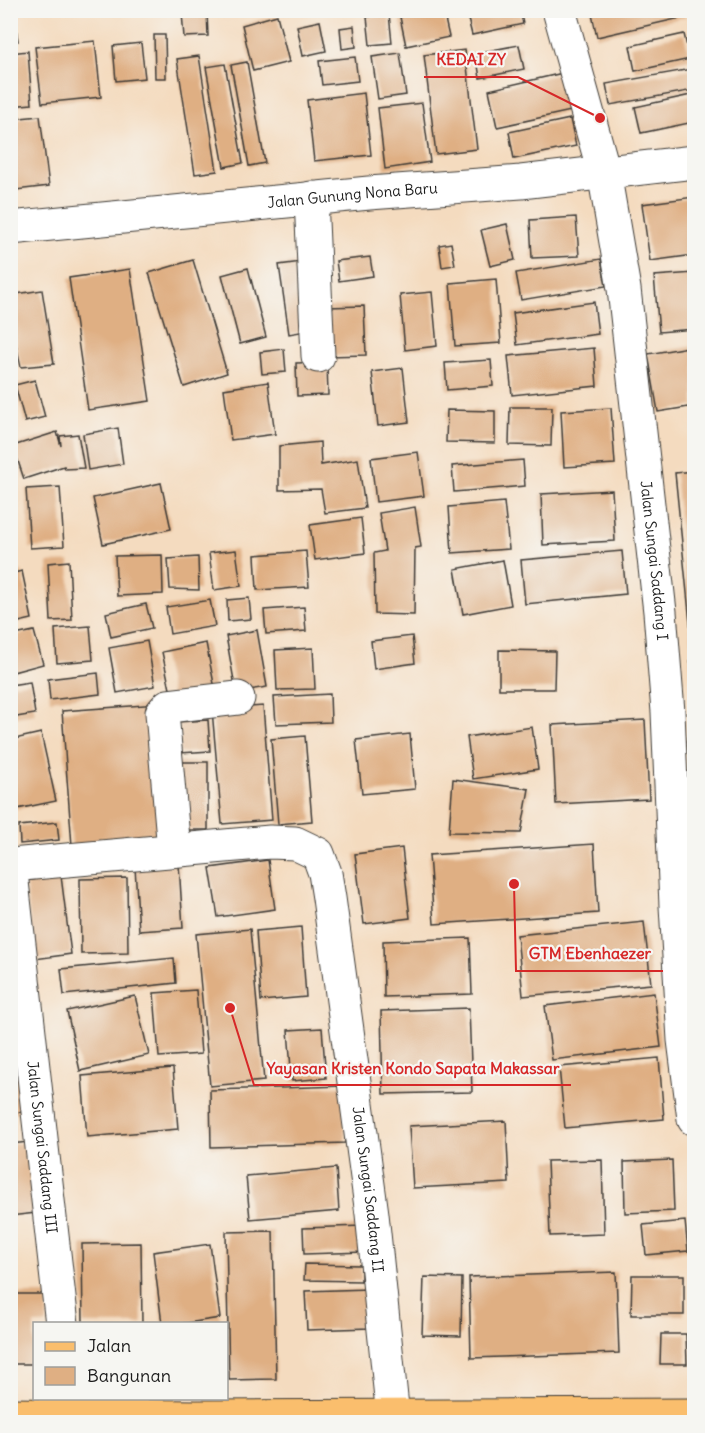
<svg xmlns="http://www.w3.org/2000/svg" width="705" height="1433" font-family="Delius,sans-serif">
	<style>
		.building { fill: #dfaf83 }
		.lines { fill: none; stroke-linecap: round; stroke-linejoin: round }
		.minor-casing { stroke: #3c3934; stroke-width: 35 }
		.major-casing { stroke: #3c3934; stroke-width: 35 }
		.minor { stroke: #fff; stroke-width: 33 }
		.major { stroke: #fabe6d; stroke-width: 33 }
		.labels { text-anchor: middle; stroke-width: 4.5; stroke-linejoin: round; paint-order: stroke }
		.street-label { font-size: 15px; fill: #1c1c1c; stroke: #f6f6f2 }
		.leader { fill: none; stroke: #d62828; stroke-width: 2 }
		.callout-dot { fill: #d62828; stroke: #f6f6f2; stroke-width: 2 }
		.callout-label { font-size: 16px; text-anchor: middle; font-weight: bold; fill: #d62828; stroke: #f6f6f2; stroke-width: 4.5; stroke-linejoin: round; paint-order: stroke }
	</style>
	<rect width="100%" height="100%" fill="#f6f6f2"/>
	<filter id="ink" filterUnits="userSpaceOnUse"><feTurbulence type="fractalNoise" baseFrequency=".0167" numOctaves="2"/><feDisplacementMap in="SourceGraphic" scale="12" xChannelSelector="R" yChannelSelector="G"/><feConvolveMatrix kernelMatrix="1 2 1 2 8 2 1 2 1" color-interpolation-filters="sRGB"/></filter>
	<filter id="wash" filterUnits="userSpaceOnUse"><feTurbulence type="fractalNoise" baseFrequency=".008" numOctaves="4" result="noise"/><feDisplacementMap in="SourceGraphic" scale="24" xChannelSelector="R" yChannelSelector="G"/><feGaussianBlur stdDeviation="1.35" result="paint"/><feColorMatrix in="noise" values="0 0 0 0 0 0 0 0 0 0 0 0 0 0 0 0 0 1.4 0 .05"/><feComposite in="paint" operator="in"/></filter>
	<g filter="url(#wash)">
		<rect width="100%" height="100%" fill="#f4dbbf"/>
		<g id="blocks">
			<path class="building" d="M432,10H443L449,37L406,46L400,17Z
				M520,10L523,24L472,35L466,11Z
				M591,10H684L685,17L597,37Z
				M14,12L18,41L10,42V13Z
				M207,12L208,36L184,37L182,13Z
				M389,14L392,43L370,45L367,17Z
				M277,15L289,62L253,71L242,25Z
				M320,21L326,51L303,56L297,26Z
				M354,26L356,47L342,49L340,28Z
				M684,34L690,59L635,71L630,46Z
				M154,35H165L166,78H155Z
				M95,41L101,97L42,103L35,47Z
				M141,43L145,78L116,81L113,46Z
				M519,45L524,69L480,78L476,53Z
				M465,50L477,149L436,154L424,55Z
				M28,51L32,104L10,106V53Z
				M400,53L406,95L378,99L372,57Z
				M199,56L217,171L195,174L177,59Z
				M355,57L358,81L322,85L319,61Z
				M247,62L265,163L249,166L231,65Z
				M225,64L243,163L224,167L206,67Z
				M691,69L694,90L610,105L606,84Z
				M563,73L571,111L497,127L489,90Z
				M364,93L371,155L314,161L307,100Z
				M691,95L694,122L641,133L635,107Z
				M422,103L430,162L385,169L378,108Z
				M40,116L49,186L16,190L10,148V119Z
				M570,119L576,146L514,159L509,132Z
				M694,197V255L650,261L642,204Z
				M576,217L579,256L532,258L530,220Z
				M507,224L515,260L490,266L481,230Z
				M451,243L455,265L442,267L439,245Z
				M370,257L373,276L339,281L336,261Z
				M601,259L606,286L521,300L516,273Z
				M193,260L227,373L184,387L149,273Z
				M301,262L312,330L289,334L279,265Z
				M248,268L266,337L240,344L222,275Z
				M130,269L150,401L88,410L69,278Z
				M694,273V329L659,332L654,276Z
				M496,279L501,343L455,346L450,283Z
				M42,290L54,364L21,367L10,317V295Z
				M432,292L437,346L405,350L400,295Z
				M594,302L598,334L517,345L513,313Z
				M364,306L366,355L328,356L327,307Z
				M694,346V406L658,412L648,354Z
				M594,348L597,386L512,395L508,356Z
				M284,349L286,372L262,374L260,352Z
				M491,360L493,386L447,390L445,363Z
				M327,362L328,395L297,396L296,363Z
				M403,368L409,422L378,426L372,372Z
				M35,380L45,417L25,422L15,385Z
				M268,382L275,434L231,440L224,389Z
				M510,407H552L551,446L509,445Z
				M611,408L615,464L564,467L561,411Z
				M447,410L495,411V443L446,442Z
				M118,428L123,464L88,470L83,434Z
				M57,432L61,446L60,436L78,434L84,468L65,469L64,466L24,479L13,446Z
				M320,442L321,465L358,459L365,508L325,513L321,489L279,490V446Z
				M418,452L424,496L376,502L371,458Z
				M523,460L525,486L454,492L452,466Z
				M694,471V643H692L675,473Z
				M161,483L171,529L103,544L93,498Z
				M60,487L64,546L30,548L26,489Z
				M612,490L615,541L543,545L541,494Z
				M504,502L509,549L452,553L449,507Z
				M415,507L421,547L415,548L414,615L375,614L374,553L385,551L379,513Z
				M361,518L365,553L315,560L310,525Z
				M236,550L241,586L214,590L209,553Z
				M306,551L309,587L257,590L255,555Z
				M622,551L626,594L525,604L521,560Z
				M162,555L163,594L117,596L115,556Z
				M198,557L199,590L170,589L168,559Z
				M503,560L511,605L463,614L455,569Z
				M69,561L72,620L51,621L48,563Z
				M22,571L32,619L10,624V574Z
				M249,598L251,619L228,621L227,600Z
				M210,600L215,626L170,634L166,607Z
				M146,604L152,628L111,637L106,613Z
				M304,607L306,631L266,634L264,610Z
				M90,626L93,660L57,663L55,629Z
				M257,630L267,687L236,692L226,636Z
				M34,631L43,664L13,672L10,663V636Z
				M412,636L415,663L374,669L371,641Z
				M147,641L155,686L117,693L109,648Z
				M206,643L216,694L173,703L162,652Z
				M313,648L315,689L277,690L275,650Z
				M499,650L555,651L554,689H499Z
				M694,658V685H693L690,659Z
				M98,673L100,694L50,700L48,679Z
				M30,682L35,714L10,718V685Z
				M330,694L331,722L276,724L274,697Z
				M158,704L167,839L72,846L62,711Z
				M263,706L272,820L222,824L212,710Z
				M694,711V756H692L690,712Z
				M208,720L210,751L180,753L177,722Z
				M645,720L649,799L556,804L552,725Z
				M532,727L538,769L473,779L467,737Z
				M41,733L56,801L17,809L10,778V740Z
				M410,734L415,789L362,794L356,740Z
				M305,736L312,821L278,824L271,739Z
				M176,762H208V830H176Z
				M453,779L529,789L521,833L449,832Z
				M57,822L59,840L20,844L19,826Z
				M594,844L598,913L434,924L429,855Z
				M402,848L410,918L364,924L355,854Z
				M268,860L275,909L218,917L210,868Z
				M179,864L183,928L139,931L135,867Z
				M61,876L71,954L35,959L25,881Z
				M127,878L128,953L81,954L80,879Z
				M644,922L651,984L523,996L517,935Z
				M301,927L306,997L261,1001L256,931Z
				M250,929L264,1081L210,1086L196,934Z
				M470,938L472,994L384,997L383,941Z
				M174,958L176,983L64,995L61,969Z
				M196,990L201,1054L159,1057L154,993Z
				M654,993L661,1047L552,1060L545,1006Z
				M135,996L149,1055L80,1071L67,1011Z
				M469,1008L472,1092L383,1094L381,1011Z
				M322,1028L326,1078L292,1081L288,1030Z
				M659,1058L664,1119L565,1128L559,1067Z
				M173,1068L178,1129L87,1137L82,1076Z
				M21,1076L24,1112L10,1113V1078Z
				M344,1086L345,1143L211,1147L210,1090Z
				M506,1121L509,1183L413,1188L409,1126Z
				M29,1142L36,1213L10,1216V1144Z
				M602,1160L604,1234L550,1236L547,1161Z
				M672,1160L674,1211L625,1213L624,1162Z
				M336,1168L339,1211L250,1219L246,1176Z
				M685,1221L688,1251L646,1255L643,1225Z
				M363,1226L365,1252L304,1254L303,1228Z
				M273,1231L276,1379L229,1380L226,1232Z
				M10,1239H14L15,1271H10Z
				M141,1243L142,1324H83L82,1244Z
				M210,1244L220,1318L180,1324H162L153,1252Z
				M305,1264L361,1265V1281L304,1280Z
				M616,1272L619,1353L471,1358L469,1277Z
				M632,1275H684V1315H631Z
				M424,1277L462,1278L461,1336L422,1335Z
				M369,1289L370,1328L307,1330L305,1291Z
				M10,1294H47V1324H34V1364H10Z
				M661,1334H686L687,1364H660Z"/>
		</g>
	</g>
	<g filter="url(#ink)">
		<use href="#blocks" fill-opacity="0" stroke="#3c3934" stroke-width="1.5"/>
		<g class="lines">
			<defs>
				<g id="minor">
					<path id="s1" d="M559,10L604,172L624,289L660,612L668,712L676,906L684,1040L694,1119"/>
					<path d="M311,198L318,356"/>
					<path id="s2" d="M10,228L369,193L521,182L694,162"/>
					<path d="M174,850L162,713L168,706L238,698"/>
					<path id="s3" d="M10,864L62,1324"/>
					<path id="s4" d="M11,865L270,842L295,843L318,854L325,873L329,898L372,1214L393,1417"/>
				</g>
				<path id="major" d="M10,1415L196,1417L694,1415"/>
			</defs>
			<use href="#minor" class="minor-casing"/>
			<use href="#major" class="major-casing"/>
			<use href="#minor" class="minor"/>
			<use href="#major" class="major"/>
		</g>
	</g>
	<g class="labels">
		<g class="street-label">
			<text dy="5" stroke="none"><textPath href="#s2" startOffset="344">Jalan Gunung Nona Baru</textPath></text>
			<text dy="5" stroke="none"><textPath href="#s1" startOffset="560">Jalan Sungai Saddang I</textPath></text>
			<text dy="5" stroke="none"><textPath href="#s3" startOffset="285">Jalan Sungai Saddang III</textPath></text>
			<text dy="5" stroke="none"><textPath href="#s4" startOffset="650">Jalan Sungai Saddang II</textPath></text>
		</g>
	</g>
	<path class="leader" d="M600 118L518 77H424M514 884L516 971H663M230 1008L254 1085H571"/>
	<g class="callout-dot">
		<circle cx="600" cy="118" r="6"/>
		<circle cx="514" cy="884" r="6"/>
		<circle cx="230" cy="1008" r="6"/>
	</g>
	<g class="callout-label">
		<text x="471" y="65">KEDAI ZY</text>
		<text x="590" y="959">GTM Ebenhaezer</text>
		<text x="413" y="1074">Yayasan Kristen Kondo Sapata Makassar</text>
	</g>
	<rect width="705" height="1433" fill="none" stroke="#f6f6f2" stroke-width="36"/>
	<rect x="33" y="1322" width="195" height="78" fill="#f6f6f2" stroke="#9f9f9c" stroke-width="1.5"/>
	<rect x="45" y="1342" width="30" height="9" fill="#fabe6d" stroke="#9f9f9c" stroke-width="1.5"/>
	<text x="87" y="1352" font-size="18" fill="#1c1c1c">Jalan</text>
	<rect x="45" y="1367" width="30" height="18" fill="#dfaf83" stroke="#9f9f9c" stroke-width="1.5"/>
	<text x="87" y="1382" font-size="18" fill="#1c1c1c">Bangunan</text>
</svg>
